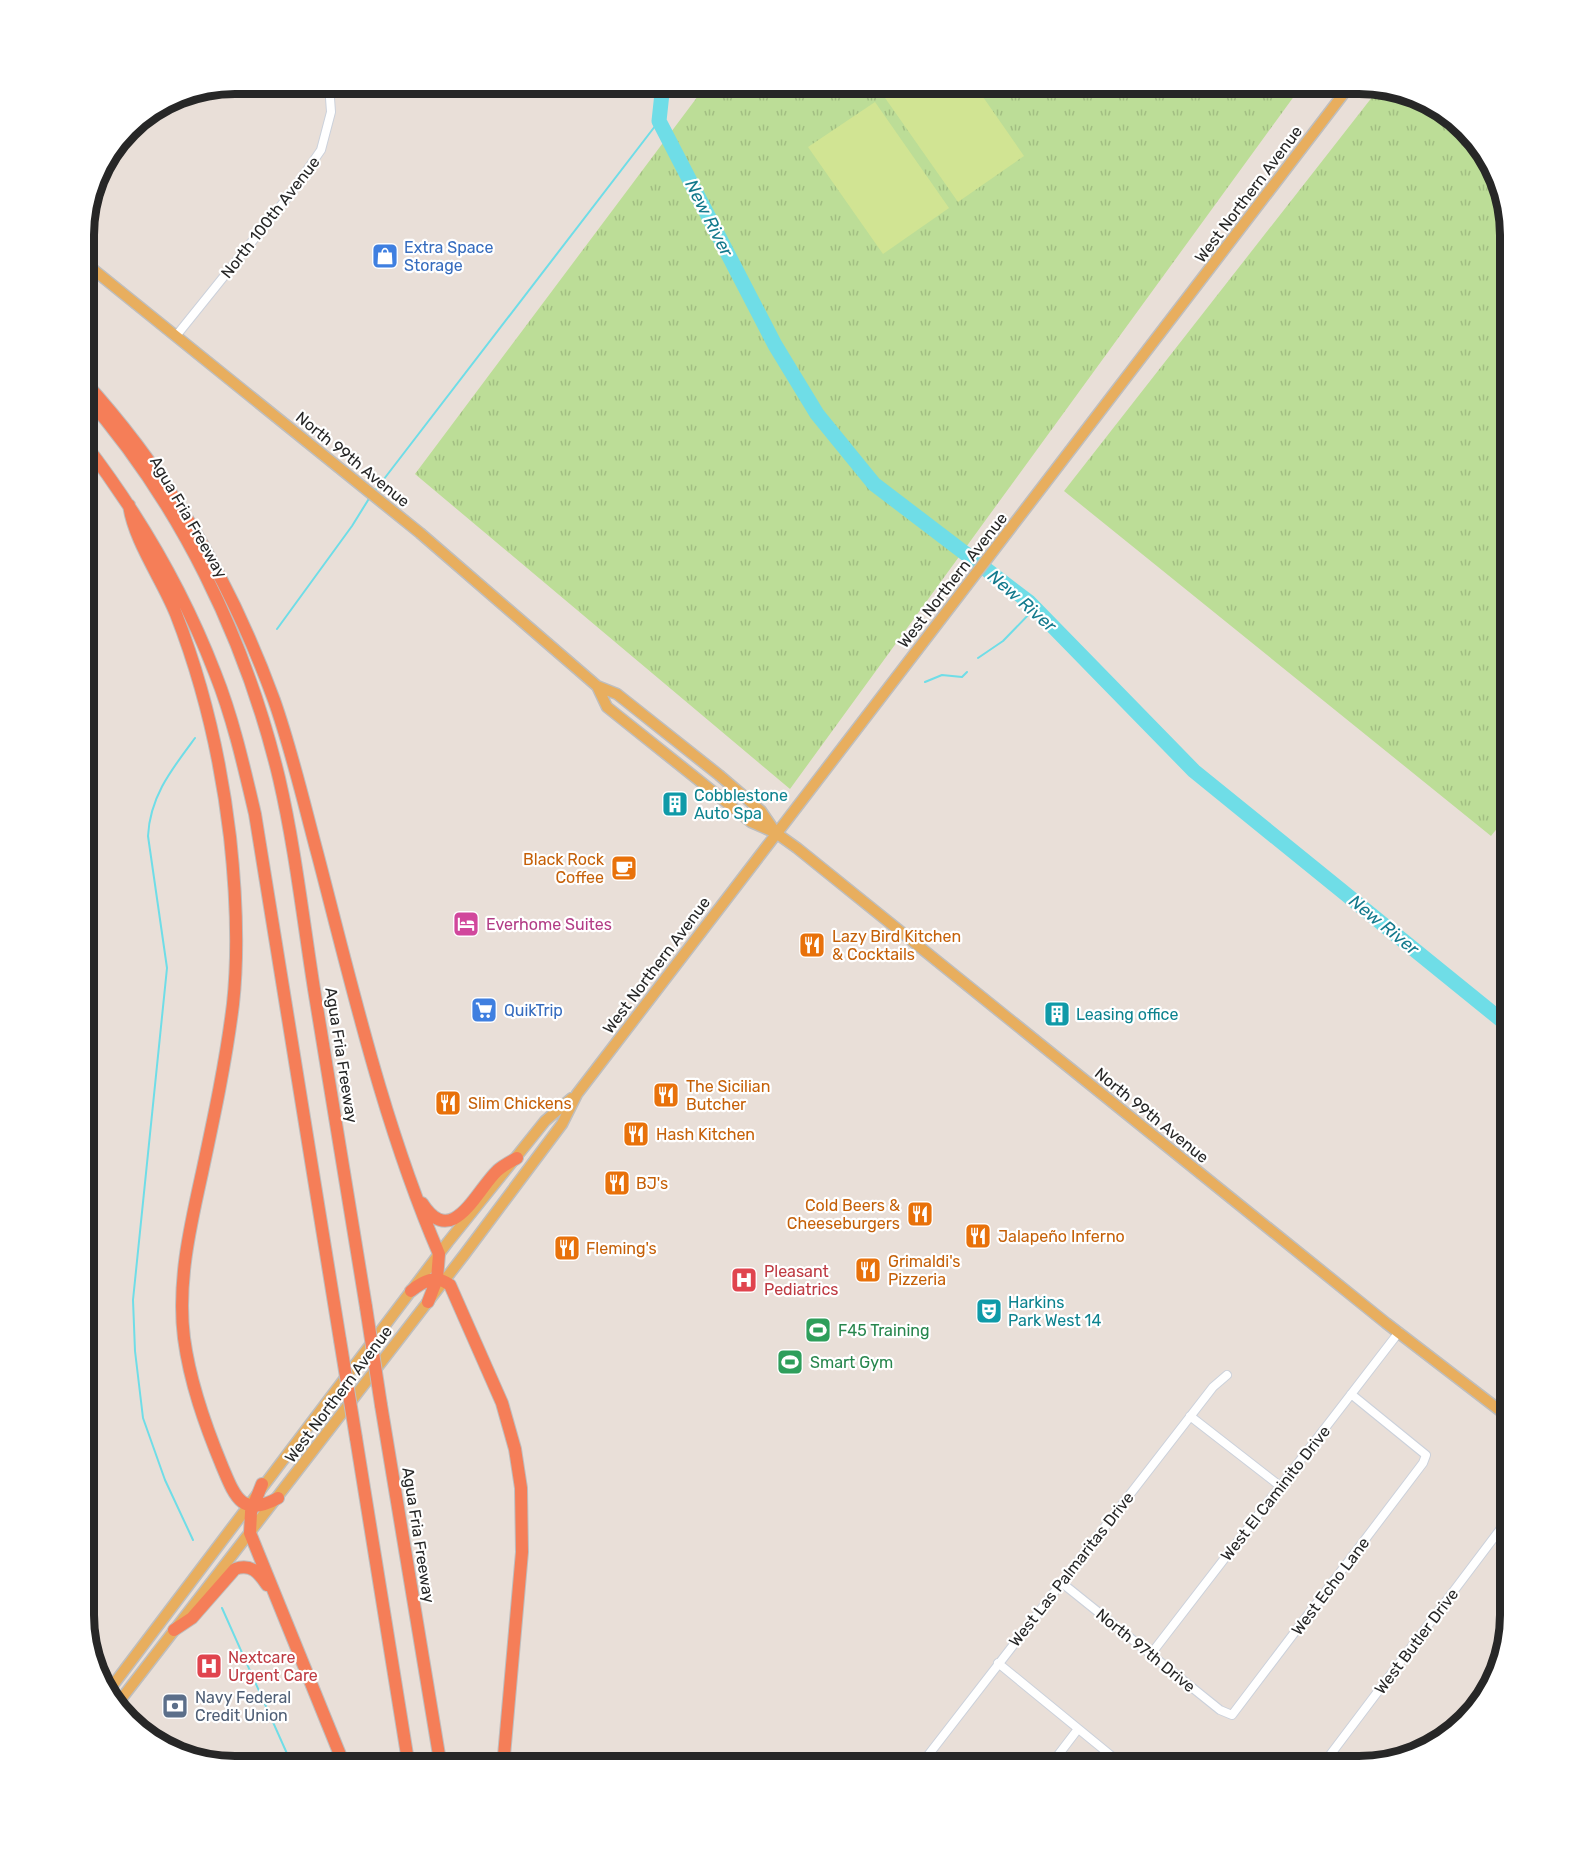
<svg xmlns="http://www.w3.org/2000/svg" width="1595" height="1851" font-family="Rubik,sans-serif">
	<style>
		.grass { fill: url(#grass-tufts) }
		.pitch { fill: #d1e493 }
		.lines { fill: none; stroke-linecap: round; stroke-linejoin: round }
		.stream { stroke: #6fdde7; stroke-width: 2 }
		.river { stroke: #6fdde7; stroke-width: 15 }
		.minor-casing { stroke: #cbd1db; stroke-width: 10 }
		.major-casing { stroke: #bebebe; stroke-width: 13 }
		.highway-casing { stroke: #bebebe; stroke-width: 14 }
		.minor { stroke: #fff; stroke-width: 8 }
		.major { stroke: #e8ae5e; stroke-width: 10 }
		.highway { stroke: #f57e58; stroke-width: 12 }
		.highway-bridge-casing { stroke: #bebebe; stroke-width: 14; stroke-linecap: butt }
		.highway-bridge { stroke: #f57e58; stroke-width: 12 }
		.labels { text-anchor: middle; stroke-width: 4.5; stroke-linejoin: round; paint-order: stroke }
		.street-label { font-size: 16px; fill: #272727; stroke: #fff }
		.shop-label { font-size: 16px; fill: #366cbe; stroke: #fff; text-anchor: start }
		.culture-label { font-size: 16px; fill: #0d838f; stroke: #fff; text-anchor: start }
		.food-label { font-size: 16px; fill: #c56008; stroke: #fff; text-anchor: start }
		.hotel-label { font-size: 16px; fill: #b23c85; stroke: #fff; text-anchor: start }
		.health-label { font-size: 16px; fill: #be3a42; stroke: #fff; text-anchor: start }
		.leisure-label { font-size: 16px; fill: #27864d; stroke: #fff; text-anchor: start }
		.service-label { font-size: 16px; fill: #4e5e75; stroke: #fff; text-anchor: start }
		.water-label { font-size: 18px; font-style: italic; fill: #147a8d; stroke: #fff }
		.rim { fill: none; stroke: #272727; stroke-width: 8 }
	</style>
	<defs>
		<pattern id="grass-tufts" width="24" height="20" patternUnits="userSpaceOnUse" patternTransform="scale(1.5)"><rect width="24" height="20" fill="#bcdd97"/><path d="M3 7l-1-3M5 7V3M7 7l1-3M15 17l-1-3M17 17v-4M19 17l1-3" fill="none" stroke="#a2be82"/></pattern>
	</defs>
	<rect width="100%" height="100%" fill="#e9dfd8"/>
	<path class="grass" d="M707,84H1303L790,789L415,474Z
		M1380,87L1427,100L1480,143L1503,186L1511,235V811L1491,836L1064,491Z"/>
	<path class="pitch" d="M899,84H974L1024,156L958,202L883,95Z
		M875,102L949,208L883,254L808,147Z"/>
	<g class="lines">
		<path class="stream" d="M374,492L659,121
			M277,629L352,526L370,497
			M978,658L1003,641L1035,608
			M925,682L942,675L962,677L967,672
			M193,1540L165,1480L143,1418L135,1351L133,1300L167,968L148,836C150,796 172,769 195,738
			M222,1608L293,1767"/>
		<path class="river" d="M663,84L659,121L775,345L817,414L874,484L1029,602L1194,771L1511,1028"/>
		<defs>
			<path id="minor" d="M176,336L291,193L321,150L331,112L329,84
				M1190,1416L1280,1486
				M1062,1583L1220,1710L1232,1715L1423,1463L1426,1455L1351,1394
				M1151,1654L1399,1332
				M998,1663L1125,1767
				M919,1767L1213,1387L1227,1375
				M1049,1767L1078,1729
				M1321,1767L1511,1515"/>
			<path id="major" d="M84,262L420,533L597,686L617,694L719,775L761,811L776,833
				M597,686L607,707L751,822L776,833L797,848L1386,1323L1511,1419
				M107,1693L448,1242L545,1121L572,1098
				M115,1707L464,1255L562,1124L577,1094L1351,84"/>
			<path id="highway" d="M84,381C168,473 231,582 274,700C292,751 304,804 318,856C353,990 384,1126 439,1254L437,1279L428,1302
				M84,394C180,503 245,637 279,778C295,847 303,919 314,989C331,1095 348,1201 366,1307
				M84,443C138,513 183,590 215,673C233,718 244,767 255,814L340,1340
				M129,505C134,541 162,579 176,614C204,686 221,760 230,837C236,892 239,949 233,1004C226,1061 214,1117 202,1173C190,1227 177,1283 184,1338C190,1383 205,1425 222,1466C235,1497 242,1518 278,1498
				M422,1203C452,1250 476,1191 497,1171C502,1166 510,1162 517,1158
				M411,1291C423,1281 436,1274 450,1285L502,1403L515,1449L521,1488L522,1552L503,1767
				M381,1405L441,1767
				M356,1438L409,1767
				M262,1484L251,1512L250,1533L345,1767
				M174,1630L192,1618L235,1569C251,1563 259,1573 267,1585"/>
		</defs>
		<use href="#minor" class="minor-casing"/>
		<use href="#major" class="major-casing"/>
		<use href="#highway" class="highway-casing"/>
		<use href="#minor" class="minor"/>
		<use href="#major" class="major"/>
		<use href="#highway" class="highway"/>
		<defs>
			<path id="highway-bridge" d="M366,1307L381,1405
				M340,1340L356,1438"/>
		</defs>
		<use href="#highway-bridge" class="highway-bridge-casing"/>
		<use href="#highway-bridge" class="highway-bridge"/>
	</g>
	<defs>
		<symbol id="shop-square" viewBox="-11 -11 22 22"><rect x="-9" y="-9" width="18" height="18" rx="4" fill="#3f7fe0" stroke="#fff"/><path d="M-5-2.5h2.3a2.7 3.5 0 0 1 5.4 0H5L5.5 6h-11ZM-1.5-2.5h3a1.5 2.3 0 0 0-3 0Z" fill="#fff"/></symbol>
		<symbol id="building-square" viewBox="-11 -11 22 22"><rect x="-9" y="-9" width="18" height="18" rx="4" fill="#0f9aa8" stroke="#fff"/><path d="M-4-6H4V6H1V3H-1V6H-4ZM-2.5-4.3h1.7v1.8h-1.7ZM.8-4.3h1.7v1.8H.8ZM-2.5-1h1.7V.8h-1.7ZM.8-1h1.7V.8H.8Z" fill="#fff"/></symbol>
		<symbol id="cafe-square" viewBox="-11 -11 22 22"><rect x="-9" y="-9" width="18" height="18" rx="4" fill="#e8710a" stroke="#fff"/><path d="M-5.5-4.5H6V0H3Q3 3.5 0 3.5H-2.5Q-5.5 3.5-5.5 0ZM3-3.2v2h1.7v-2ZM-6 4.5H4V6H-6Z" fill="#fff"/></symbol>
		<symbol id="hotel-square" viewBox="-11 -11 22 22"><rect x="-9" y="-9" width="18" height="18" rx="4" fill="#d1479c" stroke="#fff"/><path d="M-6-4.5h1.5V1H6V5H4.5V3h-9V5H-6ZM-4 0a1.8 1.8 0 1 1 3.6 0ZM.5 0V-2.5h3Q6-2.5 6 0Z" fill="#fff"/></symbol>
		<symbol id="restaurant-square" viewBox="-11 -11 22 22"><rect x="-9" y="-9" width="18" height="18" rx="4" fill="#e8710a" stroke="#fff"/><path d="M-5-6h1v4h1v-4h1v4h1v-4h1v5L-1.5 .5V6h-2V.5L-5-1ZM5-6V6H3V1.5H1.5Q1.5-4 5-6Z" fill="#fff"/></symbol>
		<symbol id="supermarket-square" viewBox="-11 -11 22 22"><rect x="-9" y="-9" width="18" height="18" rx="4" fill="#3f7fe0" stroke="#fff"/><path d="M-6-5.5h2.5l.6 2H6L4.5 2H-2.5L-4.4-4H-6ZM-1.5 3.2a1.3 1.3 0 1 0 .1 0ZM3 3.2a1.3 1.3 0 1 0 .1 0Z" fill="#fff"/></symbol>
		<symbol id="hospital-square" viewBox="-11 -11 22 22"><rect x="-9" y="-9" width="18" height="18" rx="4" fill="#e0444e" stroke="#fff"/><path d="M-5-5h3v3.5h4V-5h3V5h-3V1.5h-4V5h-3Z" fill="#fff"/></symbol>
		<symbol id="theatre-square" viewBox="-11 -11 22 22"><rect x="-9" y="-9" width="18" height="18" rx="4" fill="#0f9aa8" stroke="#fff"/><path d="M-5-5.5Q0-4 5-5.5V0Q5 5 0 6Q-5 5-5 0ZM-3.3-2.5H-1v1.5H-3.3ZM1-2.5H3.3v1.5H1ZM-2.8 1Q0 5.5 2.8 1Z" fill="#fff"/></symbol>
		<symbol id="stadium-square" viewBox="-11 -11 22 22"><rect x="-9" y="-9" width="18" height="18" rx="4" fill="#2e9e5b" stroke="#fff"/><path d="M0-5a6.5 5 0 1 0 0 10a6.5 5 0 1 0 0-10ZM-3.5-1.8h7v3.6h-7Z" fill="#fff"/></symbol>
		<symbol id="bank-square" viewBox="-11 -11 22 22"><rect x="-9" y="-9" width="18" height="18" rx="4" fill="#5c6f8a" stroke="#fff"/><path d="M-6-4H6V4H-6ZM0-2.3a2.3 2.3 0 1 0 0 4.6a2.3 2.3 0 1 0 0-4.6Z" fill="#fff"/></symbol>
	</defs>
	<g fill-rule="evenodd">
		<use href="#shop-square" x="370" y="241" width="30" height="30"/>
		<use href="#building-square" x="660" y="789" width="30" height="30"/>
		<use href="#cafe-square" x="609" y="853" width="30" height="30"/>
		<use href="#hotel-square" x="451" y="909" width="30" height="30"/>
		<use href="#restaurant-square" x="797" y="930" width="30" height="30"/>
		<use href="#supermarket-square" x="469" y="995" width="30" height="30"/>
		<use href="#building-square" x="1042" y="999" width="30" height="30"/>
		<use href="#restaurant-square" x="651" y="1080" width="30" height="30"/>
		<use href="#restaurant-square" x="433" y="1088" width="30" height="30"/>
		<use href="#restaurant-square" x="621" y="1119" width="30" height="30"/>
		<use href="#restaurant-square" x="602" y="1168" width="30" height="30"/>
		<use href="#restaurant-square" x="905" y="1199" width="30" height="30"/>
		<use href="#restaurant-square" x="963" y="1221" width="30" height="30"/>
		<use href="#restaurant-square" x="552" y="1233" width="30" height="30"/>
		<use href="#restaurant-square" x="853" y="1255" width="30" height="30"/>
		<use href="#hospital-square" x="729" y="1265" width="30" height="30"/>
		<use href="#theatre-square" x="974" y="1296" width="30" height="30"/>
		<use href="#stadium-square" x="803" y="1315" width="30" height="30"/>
		<use href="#stadium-square" x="775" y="1347" width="30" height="30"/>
		<use href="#hospital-square" x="194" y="1651" width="30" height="30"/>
		<use href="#bank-square" x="160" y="1691" width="30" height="30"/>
	</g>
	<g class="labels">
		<g class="street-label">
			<text transform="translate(1248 194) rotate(-53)" y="6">West Northern Avenue</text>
			<text transform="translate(270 217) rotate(-52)" y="6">North 100th Avenue</text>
			<text transform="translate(353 459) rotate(39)" y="6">North 99th Avenue</text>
			<text transform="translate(189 517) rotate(60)" y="6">Agua Fria Freeway</text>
			<text transform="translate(952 580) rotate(-52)" y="6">West Northern Avenue</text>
			<text transform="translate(656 965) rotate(-53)" y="6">West Northern Avenue</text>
			<text transform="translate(342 1055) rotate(81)" y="6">Agua Fria Freeway</text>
			<text transform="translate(1152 1115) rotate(39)" y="6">North 99th Avenue</text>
			<text transform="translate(338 1394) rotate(-53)" y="6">West Northern Avenue</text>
			<text transform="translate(1275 1493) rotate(-52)" y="6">West El Caminito Drive</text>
			<text transform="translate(419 1535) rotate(81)" y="6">Agua Fria Freeway</text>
			<text transform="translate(1071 1569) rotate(-52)" y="6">West Las Palmaritas Drive</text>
			<text transform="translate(1330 1586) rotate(-53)" y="6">West Echo Lane</text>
			<text transform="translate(1416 1641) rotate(-53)" y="6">West Butler Drive</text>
			<text transform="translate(1146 1650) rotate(39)" y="6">North 97th Drive</text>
		</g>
		<g class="shop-label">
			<text x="404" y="253">Extra Space<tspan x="404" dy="18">Storage</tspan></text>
			<text x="504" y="1016">QuikTrip</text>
		</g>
		<g class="culture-label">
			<text x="694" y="801">Cobblestone<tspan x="694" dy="18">Auto Spa</tspan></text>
			<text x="1076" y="1020">Leasing office</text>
			<text x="1008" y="1308">Harkins<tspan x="1008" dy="18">Park West 14</tspan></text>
		</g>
		<g class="food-label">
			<text x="604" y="865" text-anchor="end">Black Rock<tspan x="604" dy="18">Coffee</tspan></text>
			<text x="832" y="942">Lazy Bird Kitchen<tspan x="832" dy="18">&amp; Cocktails</tspan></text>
			<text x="686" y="1092">The Sicilian<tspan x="686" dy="18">Butcher</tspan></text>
			<text x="468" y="1109">Slim Chickens</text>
			<text x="656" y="1140">Hash Kitchen</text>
			<text x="636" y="1189">BJ's</text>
			<text x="900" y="1211" text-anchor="end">Cold Beers &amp;<tspan x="900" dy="18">Cheeseburgers</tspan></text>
			<text x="998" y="1242">Jalapeño Inferno</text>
			<text x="586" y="1254">Fleming's</text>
			<text x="888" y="1267">Grimaldi's<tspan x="888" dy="18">Pizzeria</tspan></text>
		</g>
		<g class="hotel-label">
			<text x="486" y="930">Everhome Suites</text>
		</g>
		<g class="health-label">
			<text x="764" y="1277">Pleasant<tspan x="764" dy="18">Pediatrics</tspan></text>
			<text x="228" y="1663">Nextcare<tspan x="228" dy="18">Urgent Care</tspan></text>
		</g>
		<g class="leisure-label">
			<text x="838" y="1336">F45 Training</text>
			<text x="810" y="1368">Smart Gym</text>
		</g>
		<g class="service-label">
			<text x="195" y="1703">Navy Federal<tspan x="195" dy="18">Credit Union</tspan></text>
		</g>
		<g class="water-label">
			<text transform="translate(709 218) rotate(63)" y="6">New River</text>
			<text transform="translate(1022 601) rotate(41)" y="6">New River</text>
			<text transform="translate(1384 925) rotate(39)" y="6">New River</text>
		</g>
	</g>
	<path d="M0 0H1595V1851H0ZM235 94H1359A141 141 0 0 1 1500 235V1615A141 141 0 0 1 1359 1756H235A141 141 0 0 1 94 1615V235A141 141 0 0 1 235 94Z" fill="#fff" fill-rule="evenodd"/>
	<path class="rim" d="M235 94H1359A141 141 0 0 1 1500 235V1615A141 141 0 0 1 1359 1756H235A141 141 0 0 1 94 1615V235A141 141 0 0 1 235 94Z"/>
</svg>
